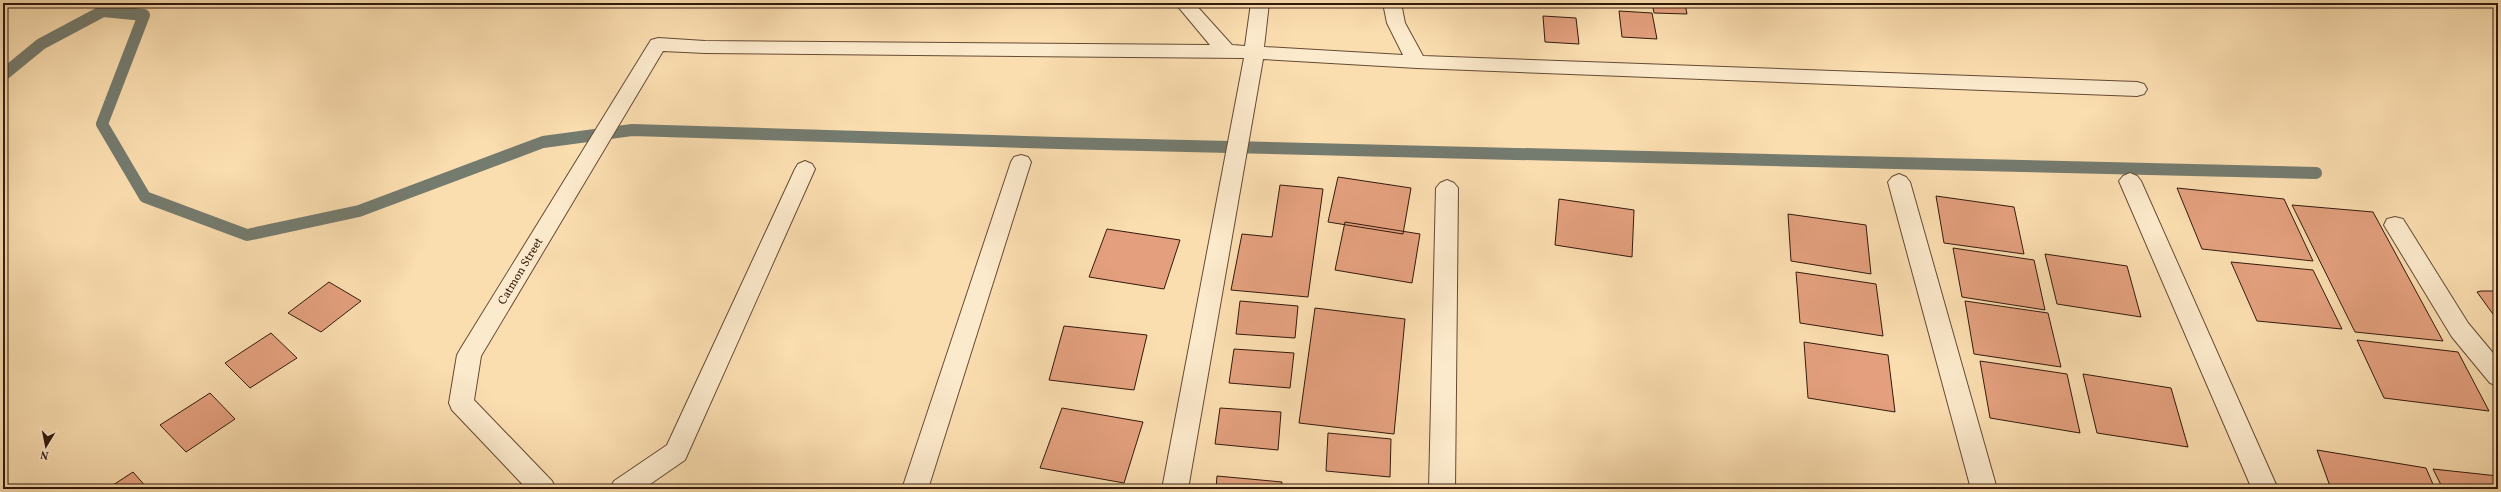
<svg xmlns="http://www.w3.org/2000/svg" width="2501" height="492" font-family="Vollkorn,serif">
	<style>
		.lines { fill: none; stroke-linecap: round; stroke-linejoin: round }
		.stream { stroke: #747b6f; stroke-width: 12 }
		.building { fill: #e4a07e; stroke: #331a0c }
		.minor-casing { stroke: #654b35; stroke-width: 2 }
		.minor { fill: #fceacc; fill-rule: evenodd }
		.labels { text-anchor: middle; stroke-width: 3.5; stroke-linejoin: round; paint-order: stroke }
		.street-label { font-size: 12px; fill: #331a0c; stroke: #fceacc }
	</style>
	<rect width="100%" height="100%" fill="#fbdeb0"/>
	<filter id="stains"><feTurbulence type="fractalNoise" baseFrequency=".005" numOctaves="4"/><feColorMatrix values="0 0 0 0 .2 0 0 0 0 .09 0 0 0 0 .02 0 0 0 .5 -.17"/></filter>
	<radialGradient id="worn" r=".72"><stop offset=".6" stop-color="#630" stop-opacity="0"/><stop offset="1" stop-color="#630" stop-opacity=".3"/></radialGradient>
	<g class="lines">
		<path class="stream" d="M3,75L41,44L103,11L144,15L102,124L145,197L247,235L359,211L543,142L632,130L1059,143L2316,173"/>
	</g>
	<path class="building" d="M1652,3H1685L1687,14L1654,13Z
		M1619,11L1652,13L1657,39L1622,37Z
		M1543,16L1576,18L1579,44L1545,42Z
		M1338,177L1411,188L1403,234L1328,222Z
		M1280,185L1323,189L1308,297L1231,290L1242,234L1272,237Z
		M2177,188L2284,199L2313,261L2202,249Z
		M1936,196L2014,207L2024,254L1944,243Z
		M1559,199L1634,210L1632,257L1555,245Z
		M2292,205L2373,212L2443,341L2355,332Z
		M1788,214L1866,225L1871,274L1791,261Z
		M1345,222L1420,234L1412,283L1335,270Z
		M1107,229L1180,240L1164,289L1089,277Z
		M1953,248L2034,260L2045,310L1962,297Z
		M2045,254L2127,266L2141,317L2057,304Z
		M2231,262L2313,270L2342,329L2257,321Z
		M1796,272L1876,284L1883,336L1800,323Z
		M329,282L361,301L321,332L288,313Z
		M2481,291H2498V321L2477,292Z
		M1240,301L1298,306L1295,338L1236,334Z
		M1965,301L2048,313L2061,367L1974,354Z
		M1315,308L1405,319L1394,434L1299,423Z
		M1064,326L1147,335L1134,390L1049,380Z
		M271,333L297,358L250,388L225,363Z
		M2357,340L2458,352L2489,411L2384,398Z
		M1804,342L1888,355L1895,412L1808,398Z
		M1234,349L1294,353L1290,388L1229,383Z
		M1980,361L2067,374L2080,433L1990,418Z
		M2083,374L2171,388L2188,447L2097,433Z
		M210,393L235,419L186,452L160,425Z
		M1062,408L1143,422L1124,483L1040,468Z
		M1220,408L1281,412L1278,450L1215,444Z
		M1328,433L1391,439L1390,477L1326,471Z
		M2317,450L2426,468L2435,489H2331Z
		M2433,469L2498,476V489H2443Z
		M133,472L148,489H107Z
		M1217,476L1282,482L1281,489H1216Z"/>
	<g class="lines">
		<defs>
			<path id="minor" d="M1175,3H1194L1232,45L1245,46L1251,3H1269L1264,47L1403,55L1387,23L1383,3H1401L1405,23L1423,56L2137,82L2144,84L2147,89L2144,94L2137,96L1417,68L1263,59L1188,489H1162L1244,58L705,53L663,51L481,356L474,400L552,481L556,489H527L452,410L449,403L457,355L461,348L651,40L658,38L705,41L1210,45Z
				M1021,155L1028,157L1031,162L928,489H902L1011,162L1014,157Z
				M805,161L812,164L815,169L685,460L643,489H610L614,481L667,445L795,169L798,164Z
				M2130,173L2137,176L2141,181L2278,489H2252L2119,181L2123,176Z
				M1899,174L1906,177L1910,182L1997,489H1971L1888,182L1892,177Z
				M1447,180L1454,183L1458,188L1455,489H1429L1436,188L1440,183Z
				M2395,217L2403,219L2468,323L2498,359V386L2490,383L2452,337L2384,225L2387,219Z"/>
		</defs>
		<use href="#minor" class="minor-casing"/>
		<use href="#minor" class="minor"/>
	</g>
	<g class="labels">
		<g class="street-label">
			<text transform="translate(520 271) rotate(-59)" y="4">Catmon Street</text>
		</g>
	</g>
	<rect width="2501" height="492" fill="none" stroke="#fbdeb0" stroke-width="16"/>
	<rect x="4" y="4" width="2493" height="484" fill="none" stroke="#331a0c" stroke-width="2"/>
	<rect x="8" y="8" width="2485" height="476" fill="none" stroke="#331a0c"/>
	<g transform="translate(46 446) rotate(190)" stroke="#fceacc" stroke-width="3" paint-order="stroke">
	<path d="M0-3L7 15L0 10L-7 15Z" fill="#331a0c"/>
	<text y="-6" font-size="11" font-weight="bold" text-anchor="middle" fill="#331a0c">N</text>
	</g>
	<rect width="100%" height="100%" filter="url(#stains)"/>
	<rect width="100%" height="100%" fill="url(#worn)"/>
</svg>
